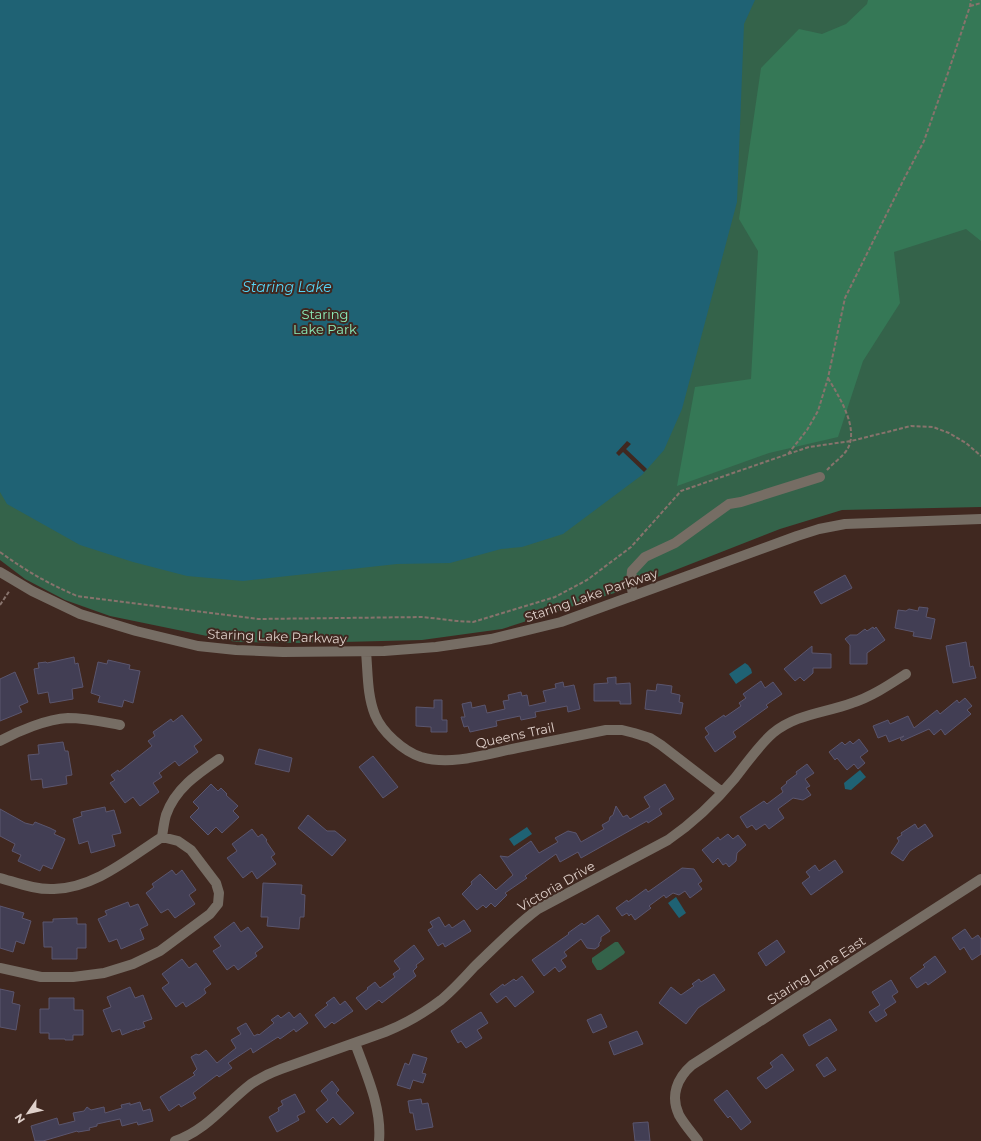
<svg xmlns="http://www.w3.org/2000/svg" width="981" height="1141" font-family="Montserrat,sans-serif">
	<style>
		.green { fill: #34634a }
		.forest { fill: #357856 }
		.water { fill: #1f6274 }
		.pier { fill: #402820 }
		.building { fill: #423e54; stroke: #5b566e }
		.lines { fill: none; stroke-linecap: round; stroke-linejoin: round }
		.path { stroke: #87736c; stroke-width: 2; stroke-dasharray: 4 2; stroke-linecap: butt }
		.minor { stroke: #766d64; stroke-width: 10 }
		.labels { text-anchor: middle; stroke-width: 4; stroke-linejoin: round; paint-order: stroke }
		.park-label { font-size: 13px; fill: #8deeba; stroke: #402820 }
		.street-label { font-size: 13px; fill: #dfd0ca; stroke: #402820 }
		.water-label { font-size: 14px; font-style: italic; fill: #56d4f5; stroke: #402820 }
	</style>
	<rect width="100%" height="100%" fill="#402820"/>
	<path class="green" d="M0,0H981V507L842,510L780,529L627,589L502,629L422,640L303,643L236,642L110,616L65,600L25,579L0,560Z
		M615,942H618L625,952L624,954L601,970H597L592,962V958Z"/>
	<path class="forest" d="M868,0H981V241L966,229L894,252L900,303L863,361L838,437L769,453L677,486L695,387L751,379L758,251L739,219L761,68L799,29L822,34L846,24L867,4Z"/>
	<path class="water" d="M0,0H755L744,24L737,202L682,409L664,450L642,475L563,534L522,547L501,549L450,563L397,564L243,581L187,576L133,562L80,545L7,504L0,492Z
		M745,663L748,665L751,669L752,673L736,684L729,674Z
		M860,770L866,777L851,790L845,789L844,783Z
		M527,827L532,834L514,846L509,839Z
		M676,897L686,913L679,918L668,903Z"/>
	<path class="pier" d="M627,441L631,444L626,449L647,469L644,472L623,452L619,456L616,453Z"/>
	<path class="building" d="M845,575L852,588L821,604L814,592Z
		M919,607L928,608L926,617L935,619L931,639L913,636L914,632L895,628L898,610L906,611L909,609L918,611Z
		M873,627L874,629L876,627L885,640L867,653V664H850V645L845,639L850,635H857L865,629L867,631Z
		M966,642L970,667L973,666L976,678L953,683L946,646Z
		M812,646V653L831,654V668H813V673L804,681L800,677L795,681L784,669Z
		M74,657L75,664L78,663L83,687L72,689L73,699L50,703L48,692L38,694L34,669L39,668L38,663L46,662L47,663Z
		M108,660L130,665L129,669L140,671L133,703L124,700L122,707L98,702L100,696L91,693L98,662L107,664Z
		M15,672L28,702L19,706L22,712L0,721V679Z
		M616,677V684L630,683L631,704H620V701H594V684L608,683L607,678Z
		M761,681L765,688L773,682L782,694L766,705L768,707L733,732L736,737L715,752L705,737L709,734L705,728L724,715L725,717L741,706L739,703L746,698L743,694Z
		M563,682L564,687L574,685L580,709L568,712L567,706L535,712L536,717L521,720L520,716L496,721L497,726L470,732L468,726L464,727L461,717H465L462,704L471,702L472,708L485,705L487,713L505,709L503,701L509,700L508,695L521,692L522,696L527,695L529,706L546,702L543,691L556,688L555,684Z
		M657,684L672,686L671,693L680,695L679,702L683,703L681,714L645,709L647,690L656,691Z
		M965,698L972,706L967,710L971,714L945,735L941,729L934,735L929,729L902,741L900,739L904,736L889,742L886,735L878,738L873,726L888,720L890,724L908,716L914,728L937,710L940,714L957,700L959,703Z
		M434,700H442V720H447V732H431V727L416,726V707L434,708Z
		M182,715L202,740L194,746L198,752L179,766L175,761L159,773L162,777L153,783L159,792L140,806L133,797L125,803L110,783L115,780L111,775L118,770L119,772L152,746L148,741L155,736L153,732L171,719L173,722Z
		M859,739L868,751L860,757L865,763L858,769L854,764L847,770L837,758L835,760L829,752L842,742L845,745L850,741L853,744Z
		M63,742L65,751H68L72,775L66,776L67,784L43,788L42,779L31,780L28,755L39,754L38,745Z
		M259,749L292,758L289,772L255,764Z
		M373,756L398,787L383,798L359,767Z
		M807,764L814,773L805,779L810,786L806,788L811,795L803,800L793,798L778,809L784,818L769,829L765,824L756,830L752,825L747,828L740,817L764,801L767,804L783,792L781,788L787,783L786,782L797,774L796,772Z
		M211,784L218,791L221,788L227,794L226,795L238,806L233,811L239,817L222,833L216,827L208,835L190,817L199,808L193,802Z
		M665,784L674,799L659,809L662,814L648,823L647,821L581,858L578,852L560,862L556,854L525,876L527,878L505,893L507,895L495,907L491,903L486,908L483,905L477,910L462,894L472,884L471,882L480,874L496,890L513,875L500,856L508,857L531,841L539,853L558,842L555,838L568,831L576,833L581,842L604,829L602,825L609,821L610,817L613,815L616,806L623,817L627,815L630,819L650,807L644,797Z
		M105,807L106,812L114,810L121,833L112,835L115,846L91,853L88,841L79,844L73,819L82,816L81,812Z
		M0,809L25,823L33,825L35,822L50,828L56,831L54,834L65,839L52,869L43,865L40,871L18,861L21,855L12,851L15,844L0,836Z
		M308,815L327,831H335L346,840L332,856L298,828Z
		M915,824L918,829L925,824L933,836L910,851L903,861L891,853L899,841L897,838L902,835L901,833Z
		M252,829L258,837L262,834L267,840L266,841L275,854L271,857L276,864L257,879L252,871L243,878L227,858L237,851L232,844Z
		M728,834L733,839L738,835L746,845L737,853L736,861L729,867L726,863L723,865L718,858L713,863L702,850L718,837L720,840Z
		M835,860L843,872L811,895L802,883L810,877L806,872L815,865L819,871Z
		M682,868L694,869L702,881L698,884L702,889L690,898L685,891L679,895L673,893L666,898L664,895L649,906L651,908L635,920L631,914L629,916L627,913L622,916L616,908L627,900L628,902L646,889L648,892Z
		M172,870L176,875L182,870L196,890L189,895L195,904L175,918L168,909L161,913L146,893L154,887L152,884Z
		M263,883L302,885L301,894L305,895L304,917H300L299,929L267,926L268,917H261Z
		M128,902L130,907L138,904L148,925L140,929L144,939L121,949L117,939L109,942L98,919L107,915L105,911Z
		M0,906L24,913L22,918L31,921L24,944L16,941L13,952L0,948Z
		M598,915L610,931L601,937V941L599,943V946L595,949L587,948L581,939L564,952L567,956L561,960L566,967L559,972L555,967L544,976L532,960L569,934L568,933L582,923L584,925Z
		M439,917L445,927L449,924L452,928L464,920L471,931L445,947L443,943L438,946L428,930L433,927L430,922Z
		M77,918V924H86V948H77V959H52V947H44L43,922H53V919Z
		M234,922L241,932L248,927L263,947L255,953L257,956L238,970L234,965L227,970L213,951L221,946L214,937Z
		M965,929L972,939L978,935L981,939V954L972,960L964,947L960,950L952,938Z
		M777,940L785,952L766,966L758,953Z
		M414,945L424,959L416,965L417,967L413,971L416,976L382,1003L379,1000L366,1010L356,998L368,989L367,988L375,982L380,988L395,977L393,974L400,969L394,961Z
		M935,956L946,972L928,985L926,982L917,988L910,978L925,967L923,965Z
		M182,959L189,968L196,963L211,984L204,989L206,993L200,998L186,1007L183,1002L176,1007L162,988L169,983L162,974Z
		M714,974L725,990L698,1008L686,1024L659,1003L671,987L681,995L694,986L692,984L699,979L701,982Z
		M522,976L534,992L515,1007L506,996L497,1003L490,994L503,984L504,986L514,979L516,981Z
		M891,980L898,992L892,996L896,1002L884,1010L887,1015L876,1022L869,1012L880,1005L872,992Z
		M130,987L135,998L143,995L152,1019L143,1022L145,1027L137,1030V1029L122,1035L120,1029L112,1032L103,1010L111,1007L107,997Z
		M0,989L14,992L12,1003L20,1005L16,1030L0,1027Z
		M334,997L340,1005L345,1001L353,1011L334,1024L332,1022L325,1028L315,1015L328,1005L326,1003Z
		M49,998H74V1010H83V1035H73V1040H65V1039H49V1033H40V1009H49Z
		M289,1012L294,1018L300,1013L308,1023L296,1032L294,1029L280,1039L278,1037L253,1053L251,1048L228,1063L232,1068L219,1077L217,1075L193,1093L196,1098L181,1107L179,1104L169,1111L160,1097L195,1075L193,1073L197,1069L191,1057L196,1054L199,1055L206,1050L217,1063L236,1048L231,1040L241,1034L237,1028L246,1023L254,1036L258,1034L259,1035L274,1023L271,1020L278,1015L281,1018Z
		M481,1012L488,1023L477,1030L482,1038L466,1048L461,1041L458,1043L451,1031Z
		M601,1014L607,1027L593,1033L587,1020Z
		M830,1019L837,1030L809,1046L803,1035Z
		M637,1031L643,1044L614,1055L609,1042Z
		M413,1054L427,1058L422,1073L426,1074L423,1083L413,1080L410,1089L397,1085L405,1063L409,1065Z
		M782,1054L794,1070L766,1089L757,1078L773,1067L770,1063Z
		M827,1057L836,1070L824,1077L816,1065Z
		M332,1081L339,1090L336,1093L354,1113L340,1125L333,1117L327,1123L316,1110L328,1100L321,1091Z
		M727,1090L751,1122L741,1130L730,1116L728,1118L714,1100Z
		M295,1094L305,1112L297,1116L299,1120L277,1132L269,1117L279,1111L278,1108L283,1105L281,1101Z
		M421,1099L422,1104L428,1103L433,1127L416,1130L413,1113H410L408,1101Z
		M140,1102L143,1111L150,1109L153,1121L138,1125L137,1122L122,1126L120,1119L97,1124V1126L89,1128L90,1130L78,1132L77,1131L43,1141H35L31,1126L57,1118L59,1125L75,1121L73,1113L84,1111L87,1107L91,1110L104,1107L105,1113L122,1108L121,1105L130,1103V1105Z
		M648,1122L650,1141H635L633,1123Z"/>
	<g class="lines">
		<path class="path" d="M970,6L981,3
			M788,454L809,447L851,441L911,426L933,427L949,433L966,443L981,456
			M827,470C833,463 844,456 848,448C859,427 838,395 828,378
			M0,552C26,571 47,583 77,596L258,619L423,617L457,621L473,622L555,597L587,580L631,547L681,491L788,454L807,430L818,411L828,378L845,298L904,179L924,141L948,73L970,6L971,0
			M0,605L10,590"/>
		<path class="minor" d="M0,572L32,591L80,614L136,631L198,646L236,650L283,652L384,651L436,647L491,639L561,622L797,536L819,529L845,524L981,519
			M633,596L631,581L632,571L645,557L675,543L729,504L741,502L820,477
			M366,652C368,673 367,695 375,715C382,732 403,751 421,757C451,766 487,754 517,748C546,742 576,736 606,730H622L634,733L650,738L661,745L722,792
			M0,741C18,731 47,719 68,718C86,718 103,722 120,725
			M162,837C163,830 164,822 166,815C175,789 197,774 219,759
			M0,878C18,883 36,890 54,889C95,888 129,858 162,837L178,841L191,850L216,883L219,893L218,904L210,914L160,951L133,964L104,973L73,977H41L0,968
			M355,1043C366,1074 382,1107 379,1141
			M175,1141C207,1130 225,1104 251,1084C260,1078 270,1073 281,1069L385,1032C405,1024 424,1013 441,1000C453,990 464,978 474,967C495,947 515,926 538,909L668,840C694,822 715,802 735,778C747,763 758,746 773,733C796,714 825,713 852,703C871,697 889,685 906,674
			M698,1141C692,1133 684,1124 679,1115C670,1096 677,1078 692,1065L981,879"/>
	</g>
	<g class="labels">
		<g class="park-label">
			<text x="325" y="319">Staring<tspan x="325" dy="15">Lake Park</tspan></text>
		</g>
		<g class="street-label">
			<text transform="translate(591 595) rotate(-19)" y="5">Staring Lake Parkway</text>
			<text transform="translate(277 636) rotate(2)" y="5">Staring Lake Parkway</text>
			<text transform="translate(515 735) rotate(-12)" y="5">Queens Trail</text>
			<text transform="translate(556 886) rotate(-30)" y="5">Victoria Drive</text>
			<text transform="translate(816 970) rotate(-33)" y="5">Staring Lane East</text>
		</g>
		<g class="water-label">
			<text x="287" y="292">Staring Lake</text>
		</g>
	</g>
	<g transform="translate(28 1113) rotate(236)" stroke="#402820" stroke-width="3" paint-order="stroke">
	<path d="M0-3L7 15L0 10L-7 15Z" fill="#dfd0ca"/>
	<text y="-6" font-size="11" font-weight="bold" text-anchor="middle" fill="#dfd0ca">N</text>
	</g>
</svg>
